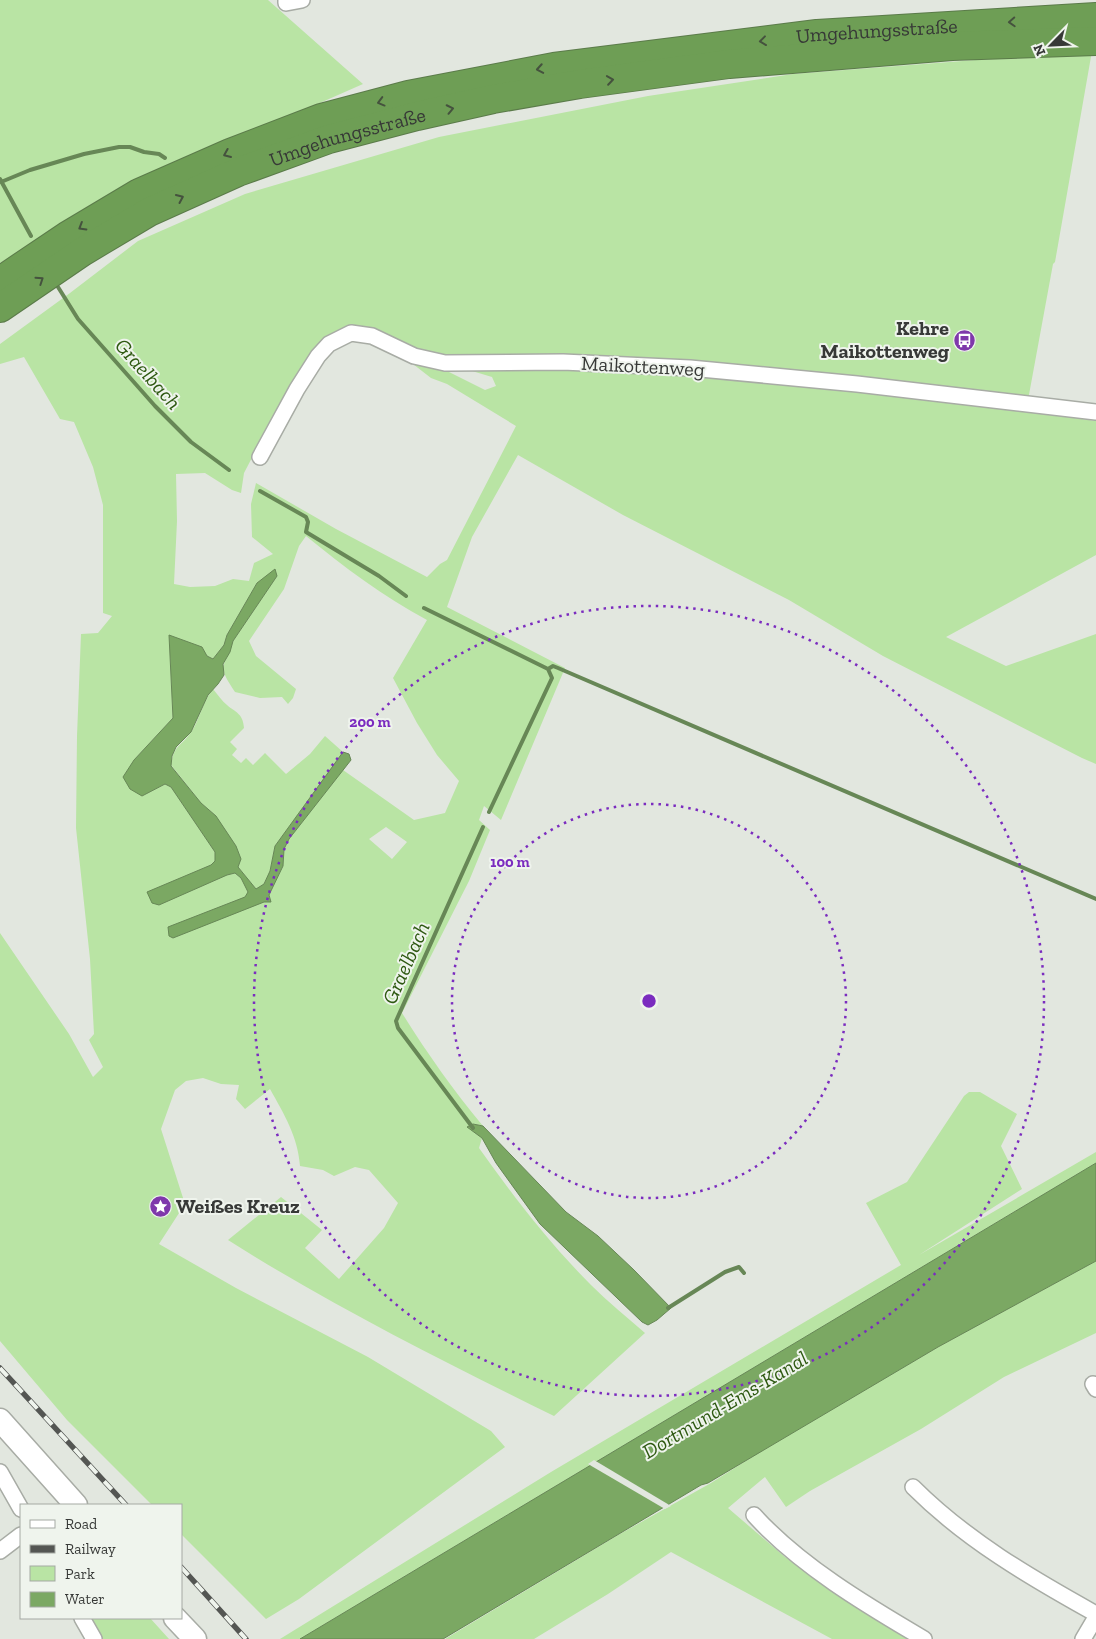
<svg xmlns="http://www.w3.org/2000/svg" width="1096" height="1639" font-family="'Zilla Slab',serif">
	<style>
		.green { fill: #b9e4a4; fill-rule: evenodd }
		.water { fill: #7ba863; stroke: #678756 }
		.pier { fill: #e2e7df }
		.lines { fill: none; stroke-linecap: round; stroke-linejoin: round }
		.stream { stroke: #678756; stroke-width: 4 }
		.street-casing { stroke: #a8aca5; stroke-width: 18 }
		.secondary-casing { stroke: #a8aca5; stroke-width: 25 }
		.highway-casing { stroke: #5b7b4a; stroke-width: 30 }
		.street { stroke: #fff; stroke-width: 15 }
		.secondary { stroke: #fff; stroke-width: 22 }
		.highway { stroke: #6e9e55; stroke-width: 28 }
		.rail-casing { stroke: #545653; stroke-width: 5.5 }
		.rail { stroke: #eff4ed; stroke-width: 4; stroke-dasharray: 11; stroke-linecap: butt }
		.oneway { stroke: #45523e }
		.ring { fill: none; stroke: #7b2cbf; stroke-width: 2.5; stroke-dasharray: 2.5 5 }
		.labels { text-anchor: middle; stroke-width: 4; stroke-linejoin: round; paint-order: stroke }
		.street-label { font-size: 20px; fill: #373937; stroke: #eff4ed }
		.poi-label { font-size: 20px; font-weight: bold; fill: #373937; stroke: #eff4ed; text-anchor: end }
		.water-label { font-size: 21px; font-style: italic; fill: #2e5911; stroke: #eff4ed }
		.centre { fill: #7b2cbf; stroke: #eff4ed; stroke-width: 2.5 }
		.ring-label { font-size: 15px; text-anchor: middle; font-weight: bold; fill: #7b2cbf; stroke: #eff4ed; stroke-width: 4; stroke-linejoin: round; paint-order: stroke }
	</style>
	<rect width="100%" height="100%" fill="#e2e7df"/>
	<path class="green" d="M0,0H268L363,84L124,189L0,263Z
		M1092,51L1055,262L1053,264L1026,411L1096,421V555L946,637L1006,666L1096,634V764L1082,758L883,656L789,600L623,515L518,455L472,537L447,607L565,668L501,820L484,806L479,820L490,830L469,881L402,1013C427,1053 453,1090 483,1126L473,1124L482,1138L479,1148C513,1196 549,1243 591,1285C608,1302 627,1317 645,1333L554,1416C443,1361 332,1306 228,1240L281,1197L322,1230L305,1248L339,1279L384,1228L398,1203L369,1170L355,1167L334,1176L323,1170L300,1166C298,1137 284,1114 270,1089L245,1109L236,1099L239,1085L221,1084L203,1078L186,1081L175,1090L161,1129L184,1201L181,1210L159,1244L236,1288L368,1357L491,1431L505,1447L299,1599L266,1619L181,1534V1505H152L67,1420L0,1341V933L69,1034L93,1077L103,1067L89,1040L94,1034L90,959L76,828L77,736L81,634L98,633L112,616L103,613V505L93,467L74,422L60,419L24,357L0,364V344L70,293L138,241L245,194L439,137L648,96L793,74ZM336,335L446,358L472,371L492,377L496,386L485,390L443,369L400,354L431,378L447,384L516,426L447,560L440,564L427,577L336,529L256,483L251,504L252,537L273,554L254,563L249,581L233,579L215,586L190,587L174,584L177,521L176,474L205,473L232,490L241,493L244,473L257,448ZM306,536C344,567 384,597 427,620L393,678L417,723L437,755L459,781L445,813L414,820L343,770L289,839L284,848L283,866L269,895L271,902H264L245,897L249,892L241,878L235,873L227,875L211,865L215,861V852L171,787L165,784L142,796L134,760L173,718L169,636L201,647L207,656L213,659L224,645L227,635L257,583L277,576L233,641C224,670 216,663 235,692L260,698L282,697L288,704L293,698L296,689L256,656L249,641L284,589L299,546ZM386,827L407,842L392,859L369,839Z
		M213,689C218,695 222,701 227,705C236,713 243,713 244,728L230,742L237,749L232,755L241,763L246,758L253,765L265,753L286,774L310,754L325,736L343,752L275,846L270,871L264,885L256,889L238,867L216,816L201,803L171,765C174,744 181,747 191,732C200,719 202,702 213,689Z
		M969,1092H980L1017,1114L1001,1146L1022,1189L919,1255L1096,1152V1163L300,1639H280L551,1472L901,1265L866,1203L907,1182L964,1096Z
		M1096,1261V1333L1004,1377L921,1429L810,1491L786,1507L765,1477L728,1508L785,1557L915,1639H832L671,1552L608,1594L534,1639H445L618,1535L711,1483L769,1446L938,1347Z
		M88,1618H150L169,1639H100Z"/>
	<path class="water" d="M275,569L277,576L233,641L230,652L223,664L224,675L218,684L208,695L191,732L176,747L172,756L171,766L201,803L216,816L236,846L241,859L238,867L256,889L264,884L270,871L275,846L343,752L349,754L351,760L289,839L284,849L283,866L269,895L271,902H264L173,938L169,936L168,927L245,897L248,892L241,878L235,873L227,875L159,905L152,903L147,892L211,865L215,861V852L171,787L165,784L142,796L130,789L123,777L134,760L173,718L169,635L202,647L207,656L213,659L224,645L227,635L257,583Z
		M473,1124L483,1126L566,1212L598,1236L634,1270L671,1308L657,1320L648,1325L642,1322L540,1224L496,1163L482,1138L467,1127Z
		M1096,1163V1261L938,1347L708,1483L701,1485L443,1639H300Z"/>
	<path class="pier" d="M594,1460L671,1506L665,1509L588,1464Z"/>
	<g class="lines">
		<path class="stream" d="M0,179L31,236
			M1,182L30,170L84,154L119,147H130L144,152L159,154L165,158
			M58,287L78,319L155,406L191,442L229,470
			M260,491L306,517L308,522L306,532L379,576L406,596
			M424,608L548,669L552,678L489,812
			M548,669L553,666L558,668L1096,899
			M473,1128L398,1028L396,1021L483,827
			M668,1308L725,1272L739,1267L744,1273"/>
		<defs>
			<path id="street" d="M286,0V3L302,0
				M260,457L297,389L318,356L329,344L351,333L372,336L414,356L445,363L563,362L690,368L857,384L1096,412
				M1093,1384L1096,1389
				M0,1472L21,1509
				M913,1487C966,1540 1031,1578 1096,1614
				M754,1515C799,1565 866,1605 924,1639
				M0,1551L21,1535
				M82,1618L94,1639
				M1083,1639L1096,1617"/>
			<path id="secondary" d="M0,1420L76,1505
				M175,1618L195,1639"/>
			<g id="highway">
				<path id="s1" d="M0,281L67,236L139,193L230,153L321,118L408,95L554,67L817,34L1096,17"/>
				<path id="s2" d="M0,308L82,252L149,212L238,172L329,139L417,116L493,99L580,84L729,64L952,46L1096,41"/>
			</g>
		</defs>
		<use href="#street" class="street-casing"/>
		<use href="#secondary" class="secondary-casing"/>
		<use href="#highway" class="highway-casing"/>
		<use href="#street" class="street"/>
		<use href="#secondary" class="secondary"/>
		<use href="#highway" class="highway"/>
		<defs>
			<path id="rail" d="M0,1368L126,1505
				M181,1567L246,1639"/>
		</defs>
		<use href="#rail" class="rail-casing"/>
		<use href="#rail" class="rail"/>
	</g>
	<defs><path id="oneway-chevron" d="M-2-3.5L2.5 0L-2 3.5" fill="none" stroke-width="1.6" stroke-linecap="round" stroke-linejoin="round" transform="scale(1.25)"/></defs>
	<g class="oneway">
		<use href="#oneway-chevron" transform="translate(1012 22) rotate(177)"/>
		<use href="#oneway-chevron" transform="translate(763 41) rotate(173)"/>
		<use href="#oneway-chevron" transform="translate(540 69) rotate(170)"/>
		<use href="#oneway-chevron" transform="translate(610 80) rotate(-8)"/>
		<use href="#oneway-chevron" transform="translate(381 102) rotate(165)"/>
		<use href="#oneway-chevron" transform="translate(450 109) rotate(-12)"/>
		<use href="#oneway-chevron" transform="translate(227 154) rotate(157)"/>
		<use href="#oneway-chevron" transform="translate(180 198) rotate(-24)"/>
		<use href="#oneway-chevron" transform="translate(82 227) rotate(149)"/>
		<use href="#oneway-chevron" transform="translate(40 280) rotate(-34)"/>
	</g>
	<g class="ring">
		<circle cx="649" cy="1001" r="197"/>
		<circle cx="649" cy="1001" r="395"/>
	</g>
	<defs>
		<symbol id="bus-disc" viewBox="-11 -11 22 22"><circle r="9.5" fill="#7f38ab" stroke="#eff4ed"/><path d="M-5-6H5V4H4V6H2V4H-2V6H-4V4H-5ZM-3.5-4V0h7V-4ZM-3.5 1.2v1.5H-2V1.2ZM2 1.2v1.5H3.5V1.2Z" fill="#fff"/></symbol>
		<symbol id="sight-disc" viewBox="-11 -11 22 22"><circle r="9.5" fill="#7f38ab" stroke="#eff4ed"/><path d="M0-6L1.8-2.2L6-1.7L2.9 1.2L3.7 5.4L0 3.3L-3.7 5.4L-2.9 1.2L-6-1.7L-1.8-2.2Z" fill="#fff"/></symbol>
	</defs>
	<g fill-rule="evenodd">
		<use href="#bus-disc" x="952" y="328" width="25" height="25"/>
		<use href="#sight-disc" x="148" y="1194" width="25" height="25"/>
	</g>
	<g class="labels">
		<g class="street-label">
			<text dy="7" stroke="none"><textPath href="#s1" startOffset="925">Umgehungsstraße</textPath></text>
			<text dy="7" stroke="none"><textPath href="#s2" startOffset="390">Umgehungsstraße</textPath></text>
			<text transform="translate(643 366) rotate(3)" y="7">Maikottenweg</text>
		</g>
		<g class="poi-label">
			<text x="949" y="335">Kehre<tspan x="949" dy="23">Maikottenweg</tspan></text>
			<text x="176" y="1213" text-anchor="start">Weißes Kreuz</text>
		</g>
		<g class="water-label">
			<text transform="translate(148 374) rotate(48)" y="7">Graelbach</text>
			<text transform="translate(406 963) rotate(-66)" y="7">Graelbach</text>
			<text transform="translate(725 1405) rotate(-31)" y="7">Dortmund-Ems-Kanal</text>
		</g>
	</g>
	<circle cx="649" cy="1001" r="8" class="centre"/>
	<g class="ring-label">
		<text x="370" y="727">200 m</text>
		<text x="510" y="867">100 m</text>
	</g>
	<rect x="20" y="1504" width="162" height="115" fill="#eff4ed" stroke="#a5a9a4"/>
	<rect x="30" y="1520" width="25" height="8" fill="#ffffff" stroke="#a5a9a4"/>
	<text x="65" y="1529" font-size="15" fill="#373937">Road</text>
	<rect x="30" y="1545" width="25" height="8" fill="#545653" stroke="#a5a9a4"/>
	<text x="65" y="1554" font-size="15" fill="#373937">Railway</text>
	<rect x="30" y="1566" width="25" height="15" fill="#b9e4a4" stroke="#a5a9a4"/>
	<text x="65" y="1579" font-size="15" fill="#373937">Park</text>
	<rect x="30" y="1592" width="25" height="15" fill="#7ba863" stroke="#a5a9a4"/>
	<text x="65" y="1604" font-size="15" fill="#373937">Water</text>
	<g transform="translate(1051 45) rotate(246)" stroke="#eff4ed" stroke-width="4" paint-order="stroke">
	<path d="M0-4L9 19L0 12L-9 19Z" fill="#373937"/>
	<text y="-8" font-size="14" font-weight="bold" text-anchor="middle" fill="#373937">N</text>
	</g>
</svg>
